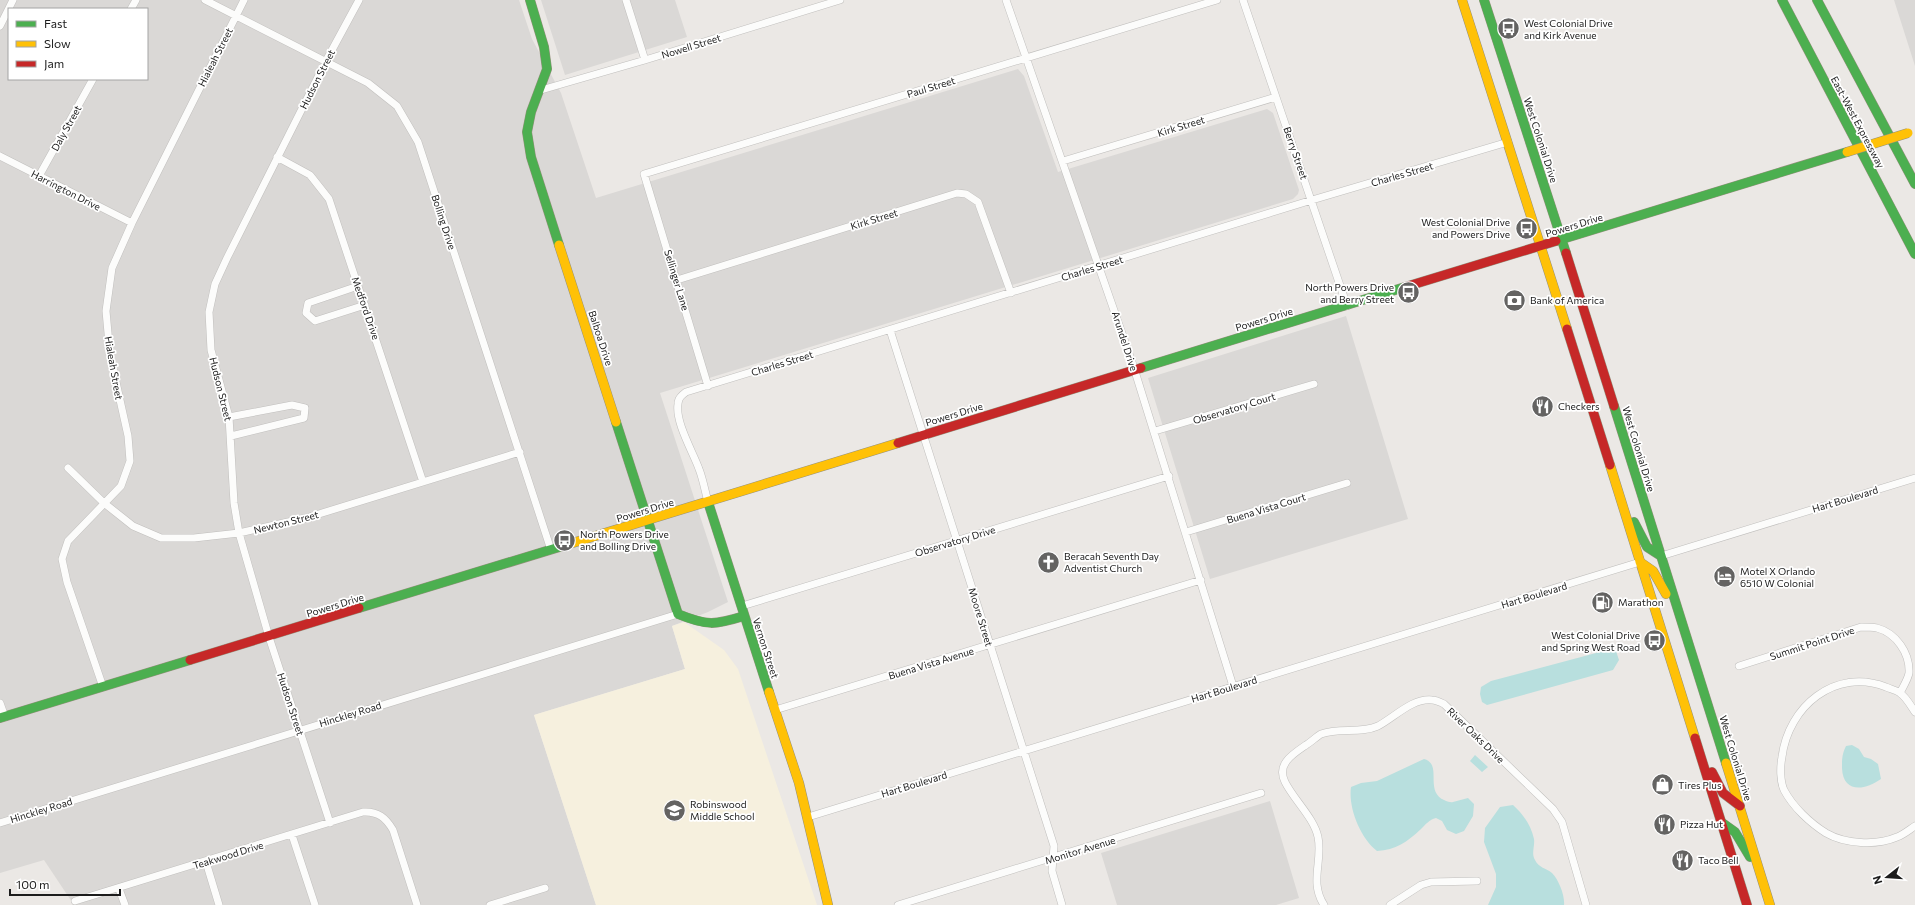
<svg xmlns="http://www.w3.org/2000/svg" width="1915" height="905" font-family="Commissioner,sans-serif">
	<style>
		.residential { fill: #dad8d6; fill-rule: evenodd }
		.education { fill: #f6f0de }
		.water { fill: #b8dfde }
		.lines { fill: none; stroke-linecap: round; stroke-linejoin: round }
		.street-casing { stroke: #c0bfbd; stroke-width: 8 }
		.fast-casing { stroke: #95917d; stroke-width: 10 }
		.slow-casing { stroke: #95917d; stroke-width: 10 }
		.jam-casing { stroke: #95917d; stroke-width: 10 }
		.street { stroke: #fcfcfb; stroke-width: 7 }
		.fast { stroke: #4caf50; stroke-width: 9 }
		.slow { stroke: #ffc107; stroke-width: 9 }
		.jam { stroke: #c62828; stroke-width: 9 }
		.slow-bridge-casing { stroke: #95917d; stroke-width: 10; stroke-linecap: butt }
		.slow-bridge { stroke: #ffc107; stroke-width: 9 }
		.labels { text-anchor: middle; stroke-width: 3.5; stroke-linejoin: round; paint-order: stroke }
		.poi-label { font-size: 10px; fill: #1c1c1c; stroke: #fff; text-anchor: start }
		.street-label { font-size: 10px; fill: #1c1c1c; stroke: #fff }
	</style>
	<rect width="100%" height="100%" fill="#ebe8e5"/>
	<path class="residential" d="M0,0H519L532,39L561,93L596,198L1018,69L1024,76L1058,172L1267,109L1273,113L1299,190L1298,194L1293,199L660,393L728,602L708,612L672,626L685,669L534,715L596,905H74L44,860L0,873ZM9,9H147V79H9Z
		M541,0H675L687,37L565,75Z
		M1894,0H1915V66Z
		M1346,316L1408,519L1210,579L1148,378Z
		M1270,801L1299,898L1276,905H1117L1101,853Z"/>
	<path class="education" d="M684,622L724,650L738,669L817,905H596L534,715L685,669L672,626Z"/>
	<path class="water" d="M1611,649L1616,651L1619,660L1613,670L1487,705L1482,702L1480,694L1481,687L1491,681Z
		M1852,745L1859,749L1864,757L1871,759L1878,764L1881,779C1864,791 1843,793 1842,768C1842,759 1842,754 1846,746Z
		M1475,755L1488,767L1482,772L1470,761Z
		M1424,759C1443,764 1424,791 1444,800C1446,801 1451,803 1453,802C1458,801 1463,799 1468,798L1474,804L1473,816L1464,831L1456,834L1447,830L1442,821L1436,818C1429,820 1426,824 1421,829C1407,842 1396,850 1377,851C1360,838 1348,807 1351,787L1361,783L1377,781Z
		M1513,805C1523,814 1531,825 1534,839C1535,846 1531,854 1535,860C1539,868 1546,868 1552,873C1559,880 1565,896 1564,905H1488L1496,887V874L1484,842L1485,828L1500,807Z"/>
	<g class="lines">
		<defs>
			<path id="street" d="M205,0L368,83L397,106L418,142L551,550
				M626,0L645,60
				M1006,0L1133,365L1233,686
				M1243,0L1347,306
				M131,9L136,0
				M0,26L13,0
				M541,90L645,60L840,0
				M0,156L132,223
				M277,157L310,175L329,199L423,482
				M1063,161L1276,97
				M39,176L93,79
				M677,280L957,193L966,194L978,202L1011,293
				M358,286L308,303L306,313L315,321L365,305
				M890,330L1054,846L1052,871L1062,905
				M708,386L644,174L1217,0
				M229,417L292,405L305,408L304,418L231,436
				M1155,431L1314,384
				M68,468L104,503L133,526L161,538H194L239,533L306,518L520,452
				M708,502C705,491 703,479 699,469C693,452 675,422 678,404C678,398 682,395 686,392L1312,200L1508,142
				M1186,532L1347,483
				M1661,556L1915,478
				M742,606L1169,476
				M1739,666L1861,627C1866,627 1872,627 1877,628C1896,633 1910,653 1909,673C1908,679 1903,687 1900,693
				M103,687L67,582L62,559L68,541L121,486L130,461L128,436L110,355L106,311L112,268L132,223L244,0
				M0,703L5,717
				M775,710L1201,580
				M1915,712C1911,706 1906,697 1900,693C1896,690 1890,689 1886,687C1835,667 1788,707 1782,757C1780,767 1780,781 1784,790C1793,807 1810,823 1826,833C1845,844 1876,846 1897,837C1903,835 1909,830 1915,826
				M808,817L1640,562
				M0,823L678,614
				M330,823L269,637L239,533L234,503L229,417L211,350L209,312L215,284L227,258L326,61L359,0
				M292,835L315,905
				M206,862L219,905
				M119,889L125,905
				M75,901L363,812C378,811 386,818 393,830L417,905
				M490,905L545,888
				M898,905L1261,793
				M1324,905C1309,882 1323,861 1318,837C1314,818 1294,800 1285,782C1276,764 1293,754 1306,745C1311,742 1316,737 1321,734C1339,727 1360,734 1378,726C1395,717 1412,698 1432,700C1436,700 1440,702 1444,704L1553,809L1562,822L1586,905
				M1390,905L1421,885L1431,882L1477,881"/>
			<path id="fast" d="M530,0L544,47L547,69L531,112L527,132L531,157L559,245
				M1484,0L1566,253
				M1782,0L1915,254
				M1817,0L1915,184
				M1556,241L1847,152
				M1141,368L1405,287
				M1614,406L1726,763
				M616,422L678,614C707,626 715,625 744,616
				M708,502L769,692
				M1634,522L1647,547L1661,556
				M359,608L566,545
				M0,718L190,660
				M1721,822L1735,832L1750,857"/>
			<path id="slow" d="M1462,0L1567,329
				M559,245L616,422
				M1610,465L1695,738
				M566,545L898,443
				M1640,562L1653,571L1666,594
				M769,692L799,783L828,905
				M1726,763L1770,905"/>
			<path id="jam" d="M1566,253L1614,406
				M1405,287L1556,241
				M1567,329L1610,465
				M898,443L1141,368
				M190,660L359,608
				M1695,738L1747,905
				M1712,772L1723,793L1740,806"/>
		</defs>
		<use href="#street" class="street-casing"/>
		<use href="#fast" class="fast-casing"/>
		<use href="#slow" class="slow-casing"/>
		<use href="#jam" class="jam-casing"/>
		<use href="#street" class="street"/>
		<use href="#fast" class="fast"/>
		<use href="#slow" class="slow"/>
		<use href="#jam" class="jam"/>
		<defs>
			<path id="slow-bridge" d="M1847,152L1908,133"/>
		</defs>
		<use href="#slow-bridge" class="slow-bridge-casing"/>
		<use href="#slow-bridge" class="slow-bridge"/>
	</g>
	<defs>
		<symbol id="bus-disc" viewBox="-11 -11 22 22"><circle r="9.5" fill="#646362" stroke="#fff"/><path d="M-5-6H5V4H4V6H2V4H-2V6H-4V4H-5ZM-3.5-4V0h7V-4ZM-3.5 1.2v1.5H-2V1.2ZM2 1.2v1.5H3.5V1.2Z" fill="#fff"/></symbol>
		<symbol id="bank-disc" viewBox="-11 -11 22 22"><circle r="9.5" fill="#646362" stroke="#fff"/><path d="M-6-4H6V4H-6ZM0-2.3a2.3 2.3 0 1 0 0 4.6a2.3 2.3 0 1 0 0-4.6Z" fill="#fff"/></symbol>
		<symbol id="restaurant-disc" viewBox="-11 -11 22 22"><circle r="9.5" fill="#646362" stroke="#fff"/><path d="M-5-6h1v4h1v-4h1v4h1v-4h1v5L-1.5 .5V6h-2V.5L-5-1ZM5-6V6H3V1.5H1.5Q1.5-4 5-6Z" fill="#fff"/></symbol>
		<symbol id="church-disc" viewBox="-11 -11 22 22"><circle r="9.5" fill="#646362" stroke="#fff"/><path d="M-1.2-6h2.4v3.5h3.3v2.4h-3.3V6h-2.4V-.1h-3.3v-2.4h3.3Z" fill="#fff"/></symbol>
		<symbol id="hotel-disc" viewBox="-11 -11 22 22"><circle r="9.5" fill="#646362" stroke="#fff"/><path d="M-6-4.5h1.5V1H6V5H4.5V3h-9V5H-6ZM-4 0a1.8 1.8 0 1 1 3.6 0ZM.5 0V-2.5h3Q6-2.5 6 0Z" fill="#fff"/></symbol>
		<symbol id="fuel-disc" viewBox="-11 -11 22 22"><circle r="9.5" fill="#646362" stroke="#fff"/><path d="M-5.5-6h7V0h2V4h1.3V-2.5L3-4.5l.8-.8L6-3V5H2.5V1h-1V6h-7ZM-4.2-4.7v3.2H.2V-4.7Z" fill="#fff"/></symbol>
		<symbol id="shop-disc" viewBox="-11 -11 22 22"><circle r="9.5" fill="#646362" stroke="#fff"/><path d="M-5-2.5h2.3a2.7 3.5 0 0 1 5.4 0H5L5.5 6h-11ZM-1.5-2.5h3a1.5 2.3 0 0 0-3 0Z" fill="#fff"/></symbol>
		<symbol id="school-disc" viewBox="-11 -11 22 22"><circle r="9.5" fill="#646362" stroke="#fff"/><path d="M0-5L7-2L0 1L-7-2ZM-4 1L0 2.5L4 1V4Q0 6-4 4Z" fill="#fff"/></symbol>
	</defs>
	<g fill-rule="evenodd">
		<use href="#bus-disc" x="1496" y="16" width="25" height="25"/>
		<use href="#bus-disc" x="1514" y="216" width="25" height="25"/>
		<use href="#bus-disc" x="1396" y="280" width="25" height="25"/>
		<use href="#bank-disc" x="1502" y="288" width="25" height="25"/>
		<use href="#restaurant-disc" x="1530" y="394" width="25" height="25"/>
		<use href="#bus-disc" x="552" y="528" width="25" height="25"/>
		<use href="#church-disc" x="1036" y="550" width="25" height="25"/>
		<use href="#hotel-disc" x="1712" y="564" width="25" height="25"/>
		<use href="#fuel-disc" x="1590" y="590" width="25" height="25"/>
		<use href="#bus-disc" x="1642" y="628" width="25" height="25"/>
		<use href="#shop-disc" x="1650" y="772" width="25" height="25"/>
		<use href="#school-disc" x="662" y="798" width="25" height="25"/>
		<use href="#restaurant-disc" x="1652" y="812" width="25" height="25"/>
		<use href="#restaurant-disc" x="1670" y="848" width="25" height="25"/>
	</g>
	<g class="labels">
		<g class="poi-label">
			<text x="1524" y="27">West Colonial Drive<tspan x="1524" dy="12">and Kirk Avenue</tspan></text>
			<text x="1510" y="226" text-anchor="end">West Colonial Drive<tspan x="1510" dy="12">and Powers Drive</tspan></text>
			<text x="1394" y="291" text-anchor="end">North Powers Drive<tspan x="1394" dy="12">and Berry Street</tspan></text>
			<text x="1530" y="304">Bank of America</text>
			<text x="1558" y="410">Checkers</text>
			<text x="580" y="538">North Powers Drive<tspan x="580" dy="12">and Bolling Drive</tspan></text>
			<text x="1064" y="560">Beracah Seventh Day<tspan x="1064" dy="12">Adventist Church</tspan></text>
			<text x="1740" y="575">Motel X Orlando<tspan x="1740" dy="12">6510 W Colonial</tspan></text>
			<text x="1618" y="606">Marathon</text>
			<text x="1640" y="639" text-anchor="end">West Colonial Drive<tspan x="1640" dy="12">and Spring West Road</tspan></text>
			<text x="1678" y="789">Tires Plus</text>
			<text x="690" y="808">Robinswood<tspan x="690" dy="12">Middle School</tspan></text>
			<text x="1680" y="828">Pizza Hut</text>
			<text x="1698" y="864">Taco Bell</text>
		</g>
		<g class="street-label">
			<text transform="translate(691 46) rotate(-17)" y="4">Nowell Street</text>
			<text transform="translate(215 57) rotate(-63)" y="4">Hialeah Street</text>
			<text transform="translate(317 79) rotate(-63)" y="4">Hudson Street</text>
			<text transform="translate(931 87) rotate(-17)" y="4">Paul Street</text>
			<text transform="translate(1858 122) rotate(62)" y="4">East-West Expressway</text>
			<text transform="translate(1181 126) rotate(-17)" y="4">Kirk Street</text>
			<text transform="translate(66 128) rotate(-61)" y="4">Daly Street</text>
			<text transform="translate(1541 140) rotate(72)" y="4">West Colonial Drive</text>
			<text transform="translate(1296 153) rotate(71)" y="4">Berry Street</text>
			<text transform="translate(1402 174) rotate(-16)" y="4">Charles Street</text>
			<text transform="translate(66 190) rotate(27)" y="4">Harrington Drive</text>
			<text transform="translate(874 219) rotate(-17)" y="4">Kirk Street</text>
			<text transform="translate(444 222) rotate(72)" y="4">Bolling Drive</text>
			<text transform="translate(1574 225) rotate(-17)" y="4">Powers Drive</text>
			<text transform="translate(1092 268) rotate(-17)" y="4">Charles Street</text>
			<text transform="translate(677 280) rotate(73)" y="4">Sellinger Lane</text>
			<text transform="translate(366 308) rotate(71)" y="4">Medford Drive</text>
			<text transform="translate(1264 319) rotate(-17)" y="4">Powers Drive</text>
			<text transform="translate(601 338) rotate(72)" y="4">Balboa Drive</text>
			<text transform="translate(1125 341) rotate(72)" y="4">Arundel Drive</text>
			<text transform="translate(782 363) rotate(-17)" y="4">Charles Street</text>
			<text transform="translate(114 368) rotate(80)" y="4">Hialeah Street</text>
			<text transform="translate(221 389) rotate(76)" y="4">Hudson Street</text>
			<text transform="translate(1234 408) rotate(-17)" y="4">Observatory Court</text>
			<text transform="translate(954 414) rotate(-17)" y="4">Powers Drive</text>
			<text transform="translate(1639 449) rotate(73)" y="4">West Colonial Drive</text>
			<text transform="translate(1845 499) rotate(-17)" y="4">Hart Boulevard</text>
			<text transform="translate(1266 508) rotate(-17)" y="4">Buena Vista Court</text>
			<text transform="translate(645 510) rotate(-17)" y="4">Powers Drive</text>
			<text transform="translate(286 522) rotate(-14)" y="4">Newton Street</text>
			<text transform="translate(955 541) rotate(-17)" y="4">Observatory Drive</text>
			<text transform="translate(1534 595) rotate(-17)" y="4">Hart Boulevard</text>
			<text transform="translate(335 605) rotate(-17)" y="4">Powers Drive</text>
			<text transform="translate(981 617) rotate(73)" y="4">Moore Street</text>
			<text transform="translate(1812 643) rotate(-18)" y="4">Summit Point Drive</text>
			<text transform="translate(766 648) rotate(72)" y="4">Vernon Street</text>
			<text transform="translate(931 663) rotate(-17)" y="4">Buena Vista Avenue</text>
			<text transform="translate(1224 689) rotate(-17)" y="4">Hart Boulevard</text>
			<text transform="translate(291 704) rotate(72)" y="4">Hudson Street</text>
			<text transform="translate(350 714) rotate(-17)" y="4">Hinckley Road</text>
			<text transform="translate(1476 735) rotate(44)" y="4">River Oaks Drive</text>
			<text transform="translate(1736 758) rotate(73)" y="4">West Colonial Drive</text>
			<text transform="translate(914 784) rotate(-17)" y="4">Hart Boulevard</text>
			<text transform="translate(41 810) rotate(-17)" y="4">Hinckley Road</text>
			<text transform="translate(1080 850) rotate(-17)" y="4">Monitor Avenue</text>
			<text transform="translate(228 855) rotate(-17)" y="4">Teakwood Drive</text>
		</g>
	</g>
	<rect x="8" y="8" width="140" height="72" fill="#ffffff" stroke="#a4a4a4"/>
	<rect x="16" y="21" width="20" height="6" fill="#4caf50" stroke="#a4a4a4"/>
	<text x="44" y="28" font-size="12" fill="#1c1c1c">Fast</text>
	<rect x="16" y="41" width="20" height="6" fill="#ffc107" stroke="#a4a4a4"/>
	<text x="44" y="48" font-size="12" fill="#1c1c1c">Slow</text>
	<rect x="16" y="61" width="20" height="6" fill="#c62828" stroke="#a4a4a4"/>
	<text x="44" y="68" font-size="12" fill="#1c1c1c">Jam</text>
	<g transform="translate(1887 877) rotate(253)" stroke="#ffffff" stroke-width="3" paint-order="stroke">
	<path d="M0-3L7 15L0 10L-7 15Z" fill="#1c1c1c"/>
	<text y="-6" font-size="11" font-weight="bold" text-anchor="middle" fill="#1c1c1c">N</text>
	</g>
	<path d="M10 889v6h110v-6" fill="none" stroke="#1c1c1c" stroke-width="2"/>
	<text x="16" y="889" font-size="12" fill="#1c1c1c" stroke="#ffffff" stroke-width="3" paint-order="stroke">100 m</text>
</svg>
